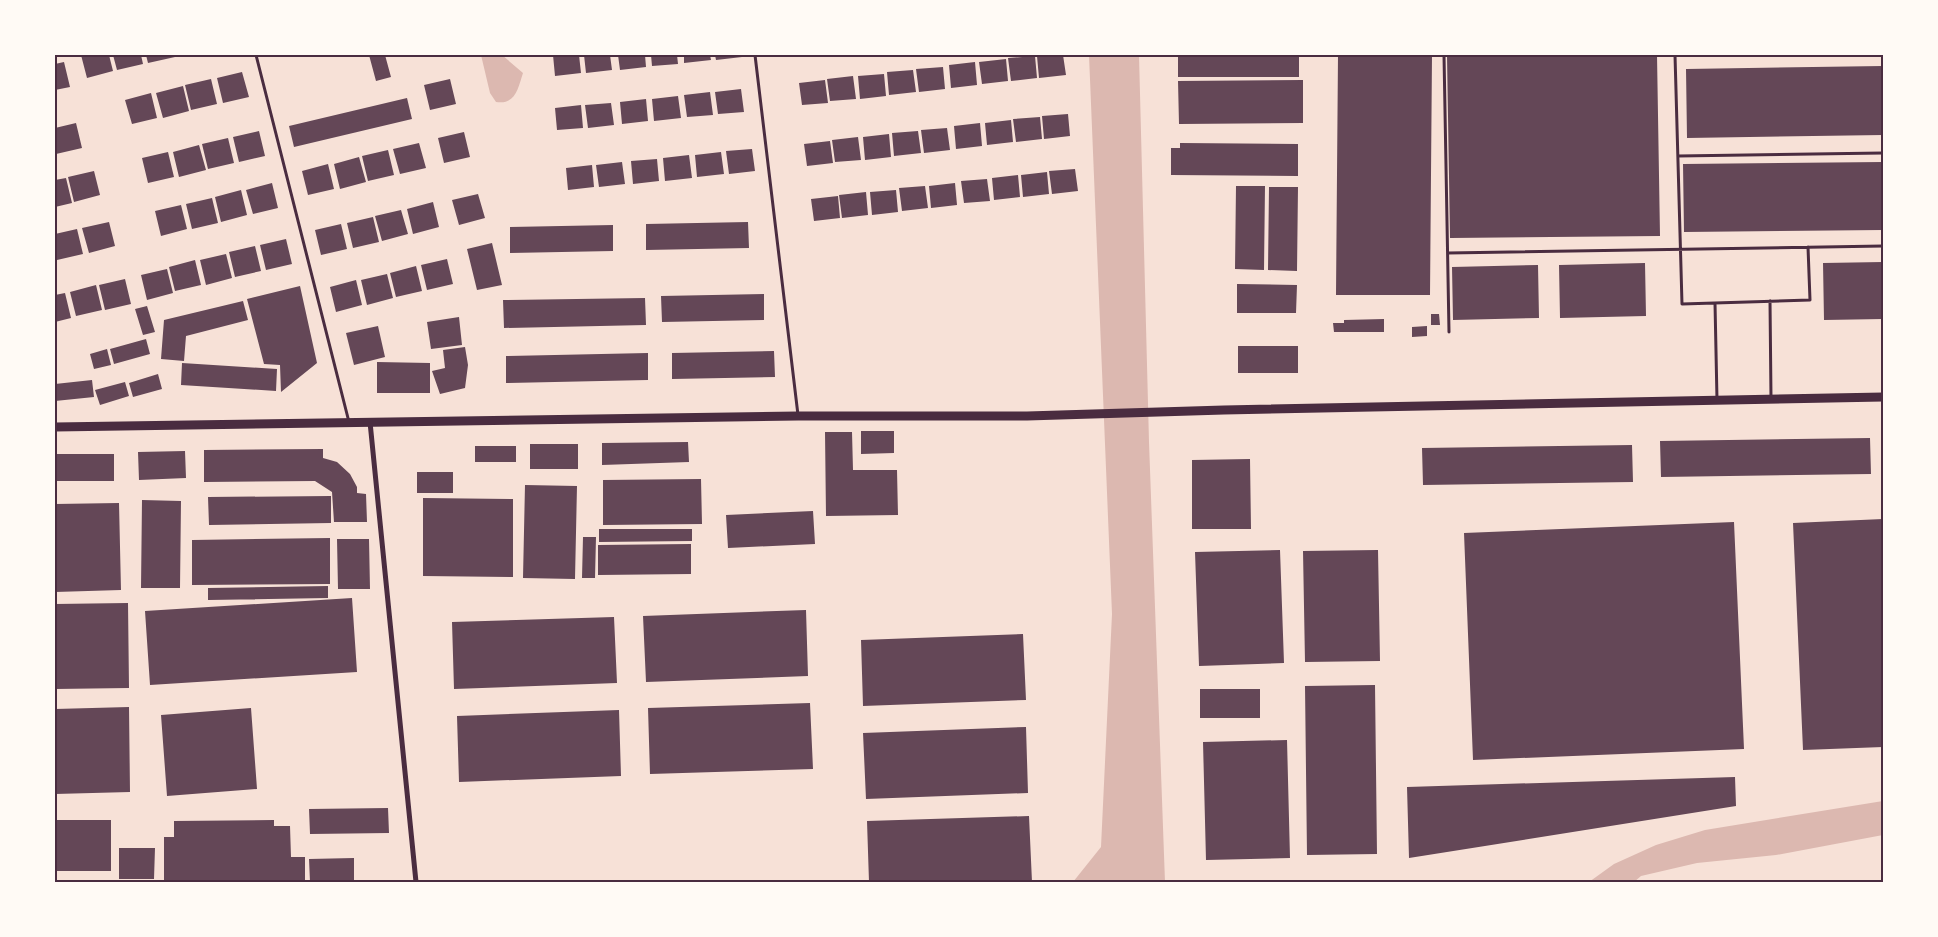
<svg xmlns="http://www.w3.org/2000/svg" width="1938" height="937" font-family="'Public Sans',sans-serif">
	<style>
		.water { fill: #dcb8b0 }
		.building { fill: #644757 }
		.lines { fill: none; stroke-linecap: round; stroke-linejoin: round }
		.service { stroke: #4a2c40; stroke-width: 3 }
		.minor { stroke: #4a2c40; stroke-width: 5 }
		.tertiary { stroke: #4a2c40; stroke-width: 9 }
		.neatline { fill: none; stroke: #4a2c40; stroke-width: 2 }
	</style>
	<rect width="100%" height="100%" fill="#f7e1d7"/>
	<path class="water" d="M481,55H502L523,73C518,88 516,105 496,102L490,93Z
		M1089,55H1139L1149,442L1165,882H1073L1101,847L1112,614Z
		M1883,801V835L1776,855L1697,863L1641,876L1634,882H1589L1614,864L1656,845L1705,830Z"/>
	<path class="building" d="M81,55H109L113,71L87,78Z
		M113,55H141L143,64L117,70Z
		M146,55H174L175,57L148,63Z
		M369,55H385L391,77L376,81Z
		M553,55H579L581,73L555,76Z
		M584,55H610L612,70L586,73Z
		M618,55H645L646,67L620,70Z
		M651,55H677L678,64L652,66Z
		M684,55H710L711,60L684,63Z
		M715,55H742V57L716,60Z
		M1063,55L1066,75L1039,78L1037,56Z
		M1178,55H1299V77H1178Z
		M1338,55H1432L1430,295H1336Z
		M1447,55H1657L1660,236L1450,238Z
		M1035,56L1037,78L1011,81L1008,58Z
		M1006,59L1008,81L982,84L979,62Z
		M64,62L70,87L55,90V64Z
		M975,62L977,85L951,88L949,65Z
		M1883,66V135L1687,138L1686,69Z
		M943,67L945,89L919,92L916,69Z
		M913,70L916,92L889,95L887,72Z
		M242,72L249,97L223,103L217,78Z
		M884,74L886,96L860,99L858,76Z
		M853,76L856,99L830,101L827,79Z
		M211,79L217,104L191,110L185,85Z
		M450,79L456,104L430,110L424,85Z
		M825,80L828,103L802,105L799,83Z
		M1303,80V123L1179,124L1178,81Z
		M183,86L189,111L163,118L156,93Z
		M741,89L744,112L718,114L715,92Z
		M710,92L713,115L687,117L684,95Z
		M151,93L157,118L132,124L125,100Z
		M678,96L681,118L654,121L652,99Z
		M407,98L412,119L294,147L289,126Z
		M646,99L648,121L622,124L620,102Z
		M611,103L614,125L588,128L585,105Z
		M581,105L583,128L557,130L555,108Z
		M1068,114L1070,136L1044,139L1042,116Z
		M1040,117L1042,139L1016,142L1013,119Z
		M1011,120L1013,142L987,145L985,123Z
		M76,123L82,148L56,154L55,128Z
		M980,123L982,146L956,149L954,126Z
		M947,128L950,150L924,153L921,130Z
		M259,131L265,156L239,162L233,137Z
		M918,131L921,153L894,156L892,133Z
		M464,132L470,157L444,163L438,138Z
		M889,134L891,157L865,160L863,137Z
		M858,137L861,160L835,162L832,140Z
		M228,138L234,163L208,169L202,144Z
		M830,141L833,163L807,166L804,144Z
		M419,143L426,168L400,174L393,149Z
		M1180,143L1298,144V176L1171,175V148H1180Z
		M199,145L206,170L179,177L173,152Z
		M752,149L755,171L729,174L726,151Z
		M388,150L394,175L368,181L362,156Z
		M168,152L174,177L148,183L142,158Z
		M721,152L724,174L697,177L695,155Z
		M689,155L692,178L665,181L663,158Z
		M359,157L366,182L340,189L334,164Z
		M657,159L659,181L633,184L631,161Z
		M622,162L625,184L599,187L596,165Z
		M1883,162V230L1684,232L1683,164Z
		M328,164L334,189L308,195L302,171Z
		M592,165L594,187L568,190L566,168Z
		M1075,169L1078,191L1052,194L1049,171Z
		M94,171L100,195L74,202L68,177Z
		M1047,172L1049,194L1023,197L1021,175Z
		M1018,175L1020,197L994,200L992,178Z
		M66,178L72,203L55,207V180Z
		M987,179L990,201L964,203L961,181Z
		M272,183L278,208L253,214L246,190Z
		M955,183L957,205L931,208L929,186Z
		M925,186L928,208L902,211L899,188Z
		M1236,186H1265L1264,270L1235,269Z
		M1269,187H1298L1297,271L1268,270Z
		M241,190L247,215L221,222L215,197Z
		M896,190L898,212L872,215L870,192Z
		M866,192L868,215L842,218L839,195Z
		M478,194L485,218L459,225L452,200Z
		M838,196L840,218L814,221L811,199Z
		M212,198L218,223L192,229L186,204Z
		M433,202L439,227L413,234L407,209Z
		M181,205L187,229L161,236L155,211Z
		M401,210L408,234L382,241L375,216Z
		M373,217L379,242L353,248L347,223Z
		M109,222L115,246L89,253L82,228Z
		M748,222L749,248L646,250V224Z
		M341,224L347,249L321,255L315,230Z
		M613,225V251L510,253V227Z
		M77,229L83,254L57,260L55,234Z
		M286,239L292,264L266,270L260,245Z
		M492,243L502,285L477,290L467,249Z
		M255,246L261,271L235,277L229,252Z
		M226,254L232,278L206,285L200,260Z
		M447,259L453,284L427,290L421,265Z
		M195,260L201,285L175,291L169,267Z
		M1883,262V319L1824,320L1823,263Z
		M1645,263L1646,316L1560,318L1559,265Z
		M1538,265L1539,318L1453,320L1452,267Z
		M416,266L422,291L396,297L390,273Z
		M167,269L173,293L147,300L141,275Z
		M387,274L393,298L367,305L361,280Z
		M125,279L131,304L105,310L99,285Z
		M356,280L362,305L336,312L330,287Z
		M1237,284L1297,285L1296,313H1237Z
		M96,285L102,310L76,316L70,292Z
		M300,286L317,363L281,392L280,365L264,364L247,299Z
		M65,293L71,318L55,322V295Z
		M764,294V320L662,322L661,296Z
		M645,298L646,325L504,328L503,300Z
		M243,301L248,320L186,336L184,361L161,359L164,320Z
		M147,306L155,332L143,335L135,309Z
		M1431,314H1439L1440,325H1431Z
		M459,317L462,345L431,349L427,322Z
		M1384,319V332H1334L1333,323H1344V320Z
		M378,326L385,357L354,365L346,333Z
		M1427,326V336L1412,337V327Z
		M146,339L150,354L114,364L110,349Z
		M1238,346H1298V373H1238Z
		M465,347L468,365L465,388L440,394L432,371L445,368L443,350Z
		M107,349L111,365L94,369L90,354Z
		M774,351L775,377L672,379V353Z
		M648,353V380L506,383V356Z
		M377,362L430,363V393H377Z
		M182,363L277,369L276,391L181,385Z
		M158,374L162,389L133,397L129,383Z
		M92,380L94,397L55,401V384Z
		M125,382L129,396L100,405L95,390Z
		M861,431H894V453L861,454Z
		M825,432H852L853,470H897L898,515L826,516Z
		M1870,438L1871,474L1661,477L1660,441Z
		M688,442L689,462L602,465V443Z
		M530,444H578V469H530Z
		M1632,445L1633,482L1423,485L1422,448Z
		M475,446H516V462H475Z
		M323,449V458L337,462L350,474L357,487V493L366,494L367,522H334L332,492L315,481L204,482V450Z
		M185,451L186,478L139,480L138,452Z
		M55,454H114V481H55Z
		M1250,459L1251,529H1192V460Z
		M417,472H453V493H417Z
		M701,479L702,524L603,525V480Z
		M525,485L577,486L575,579L523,578Z
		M331,496V523L209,525L208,497Z
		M423,498L513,499V577L423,576Z
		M142,500L181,501L180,588H141Z
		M119,503L121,590L55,592V504Z
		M813,511L815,544L728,548L726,515Z
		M1883,519V747L1803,750L1793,523Z
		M1734,522L1744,749L1473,760L1464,533Z
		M599,529H692V541L599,542Z
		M583,537H596L595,578H582Z
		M330,538V584L192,585V540Z
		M337,539H369L370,589H338Z
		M691,544V574L598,575V545Z
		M1280,550L1284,663L1199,666L1195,552Z
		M1378,550L1380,661L1305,662L1303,551Z
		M328,586V598L208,600V588Z
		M352,598L357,672L150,685L145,611Z
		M128,603L129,688L55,689V604Z
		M806,610L808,676L646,682L643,616Z
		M614,617L617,683L454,689L452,622Z
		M1023,634L1026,700L863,706L861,640Z
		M1375,685L1377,854L1307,855L1305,686Z
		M1200,689H1260V718H1200Z
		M810,703L813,769L650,774L648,708Z
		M129,707L130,792L55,794V709Z
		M251,708L257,789L167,796L161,715Z
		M619,710L621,776L459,782L457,716Z
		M1026,727L1028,793L866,799L863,733Z
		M1287,740L1290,858L1206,860L1203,742Z
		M1735,777L1736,806L1409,858L1407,787Z
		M388,808L389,833L310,834L309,809Z
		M1029,816L1032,882H869L867,821Z
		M55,820H111V871H55Z
		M274,820V826H290L291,857H305V882H164V837H174V821Z
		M119,848H155L154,879H119Z
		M354,858V882H310L309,859Z"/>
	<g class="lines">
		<path class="service" d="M256,55L349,422
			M755,55L798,415
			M1444,55L1449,332
			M1675,55L1682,304L1810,300L1808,247
			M1678,156L1883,153
			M1448,253L1883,246
			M1770,301L1771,398
			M1715,303L1717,400"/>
		<path class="minor" d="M370,422L416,882"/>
		<path class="tertiary" d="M55,427L798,416H1027L1224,410L1883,397"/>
	</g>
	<rect width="1938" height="937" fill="none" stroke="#fffaf5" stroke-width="112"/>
	<rect x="56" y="56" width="1826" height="825" class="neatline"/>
</svg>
